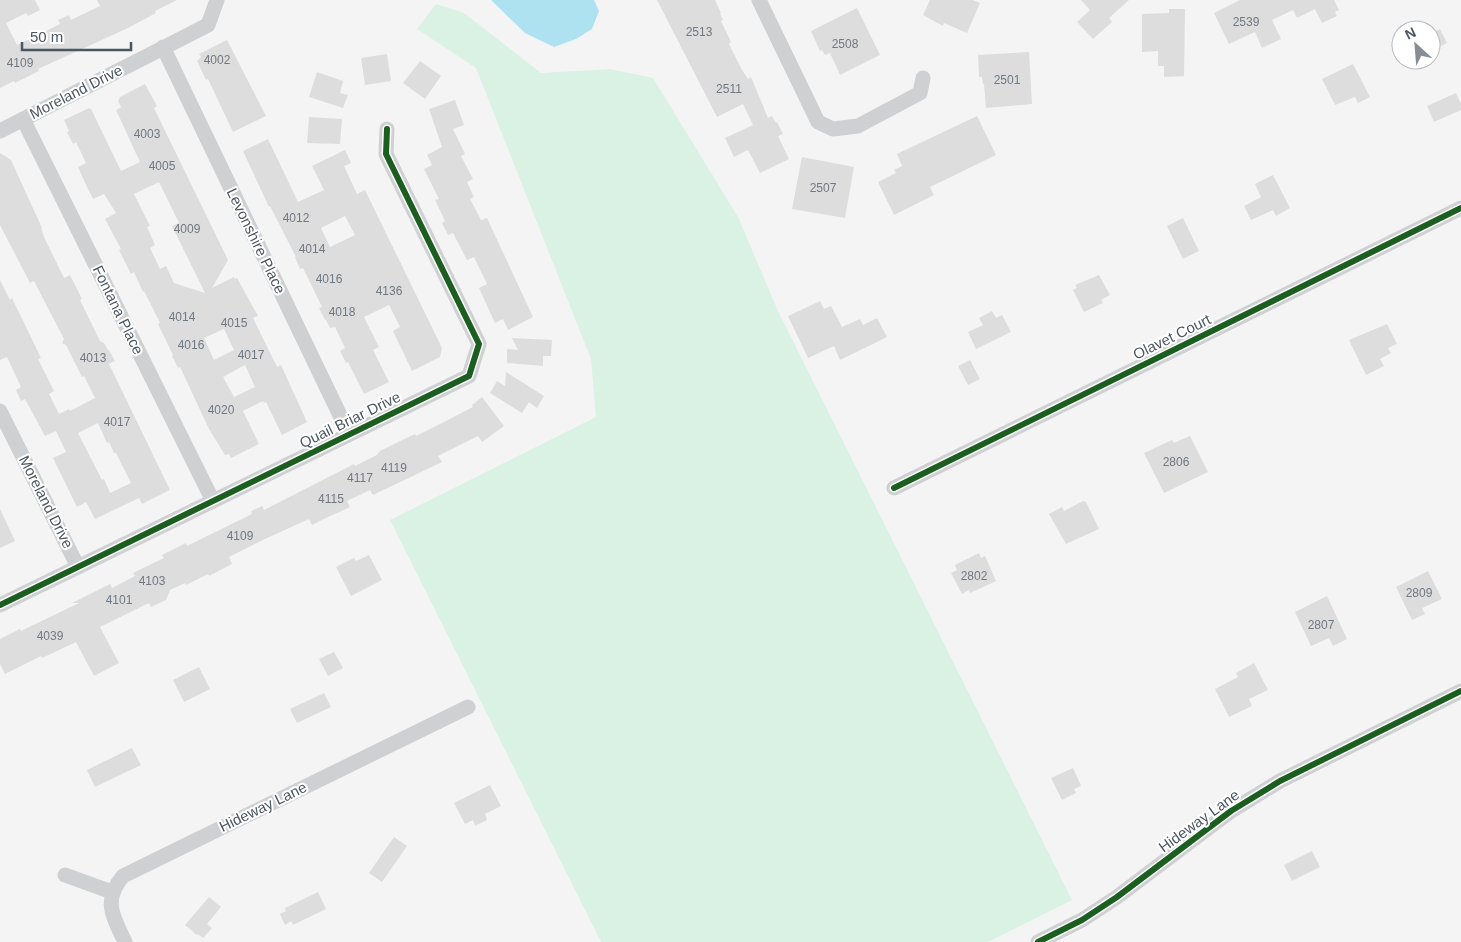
<svg xmlns="http://www.w3.org/2000/svg" width="1461" height="942" font-family="Arial,sans-serif">
	<style>
		.green { fill: #d9f2e3 }
		.water { fill: #aee2f0 }
		.building { fill: #ddddde; fill-rule: evenodd }
		.lines { fill: none; stroke-linecap: round; stroke-linejoin: round }
		.street { stroke: #ced0d2; stroke-width: 15 }
		.cycleway-casing { stroke: #fff; stroke-width: 9 }
		.cycleway { stroke: #1b5e20; stroke-width: 6 }
		.labels { text-anchor: middle; stroke-width: 4; stroke-linejoin: round; paint-order: stroke }
		.number-label { font-size: 12px; fill: #707881 }
		.street-label { font-size: 15px; fill: #4a5661; stroke: #fff }
	</style>
	<rect width="100%" height="100%" fill="#f4f4f4"/>
	<path class="green" d="M436,4L464,13L541,73L610,69L653,78L738,217L778,311L1072,900L988,942H601L390,520L596,417L591,359L476,68L417,29Z"/>
	<path class="water" d="M491,0H594L599,11L592,29L576,39L554,47L525,33Z"/>
	<path class="building" d="M0,0H35L40,10L28,16L26,13L6,23L17,45L32,38L34,33L40,34L60,24L58,20L69,15L71,20L100,6L97,0H177L155,11L156,13L128,28L38,69L39,71L15,83L14,81L0,88Z
		M657,0H715L721,13L720,14L723,20L721,21L731,42L729,44L742,70L748,79L751,77L768,118L772,116L776,123L777,122L783,134L778,136L789,159L760,173L748,150L734,157L725,138L753,125L743,104L717,117Z
		M930,0H973L980,3L967,33L944,23L943,26L923,15Z
		M1081,0H1129L1109,18L1112,22L1093,39L1077,22L1090,10Z
		M1240,0H1334L1339,10L1335,12L1337,16L1322,23L1315,9L1297,18L1293,10L1272,20L1281,39L1262,48L1255,32L1229,44L1214,13Z
		M857,8L880,55L840,75L830,53L825,55L822,50L820,51L811,31Z
		M1169,9H1185L1184,76L1164,77V66H1158V51L1142,52V14L1169,13Z
		M1440,29L1447,43L1431,51V33Z
		M227,40L266,116L233,132L208,79L206,80L197,61L201,57L199,54Z
		M1029,52L1032,104L986,108L984,84H983L982,77H979L978,55Z
		M387,54L391,81L365,85L361,58Z
		M420,61L441,76L425,99L403,83Z
		M1353,64L1370,97L1358,103L1355,97L1335,105L1322,79Z
		M317,72L343,81L340,93L348,95L343,108L309,97Z
		M145,84L157,106L154,108L228,260L212,288L234,277L235,279L237,278L258,316L253,318L277,367L281,365L307,422L282,435L266,402L264,403L263,401L243,411L259,444L231,458L229,454L225,455L209,429L180,367L178,368L172,356L173,355L158,324L160,323L144,291L143,292L134,272L131,274L119,250L121,249L105,219L116,213L104,194L93,199L87,187L78,167L86,163L76,142L73,144L67,132L69,131L64,120L89,108L91,109L121,171L140,162L116,110L121,107L118,101L120,97ZM159,182L179,223L172,226L205,293L174,283L166,266L160,269L150,248L155,245L147,227L150,226L134,194ZM224,329L234,350L214,360L204,338ZM245,365L255,387L234,397L223,377Z
		M1456,93L1461,104V110L1434,122L1427,106Z
		M455,100L464,125L453,129L465,154L461,156L473,179L467,182L474,197L470,199L481,220L487,218L533,317L508,330L503,319L495,323L489,310L479,288L487,284L474,257L467,260L453,233L448,235L442,223L445,221L435,200L439,199L424,169L432,165L427,155L442,147L429,109Z
		M977,116L996,155L930,187L934,195L894,215L878,182L896,173L894,170L902,166L897,154Z
		M309,117L342,119L340,144L307,143Z
		M268,139L298,202L324,190L312,166L345,150L351,163L344,166L357,194L365,190L442,348L440,357L412,371L393,331L400,327L389,305L364,317L379,347L373,350L389,382L364,394L348,362L346,363L340,351L345,348L335,327L330,328L326,320H325L319,308L322,307L303,268L300,269L295,257H296L270,206L269,207L243,151ZM345,216L355,235L330,247L321,228Z
		M0,153L11,160L42,228H41L44,237L64,278L70,275L82,299L80,300L100,341L104,343L108,350H109L115,361L109,364L170,490L142,504L139,498L95,519L86,502L77,507L53,458L66,452L56,431L45,436L25,399L21,401L16,390L21,387L7,357L0,360V280L10,300L12,298L41,358L38,359L54,391L49,394L59,414L69,409L70,411L95,398L84,376L82,377L66,345L62,343L64,339L34,281L30,283L0,225ZM98,423L107,443L109,442L114,453H116L131,483L110,493L104,479L102,480L78,433Z
		M802,157L854,167L845,218L792,209Z
		M1273,175L1290,208L1276,216L1273,210L1251,220L1244,206L1261,197L1255,184Z
		M1183,218L1199,251L1183,259L1167,226Z
		M1099,275L1110,295L1101,300L1103,303L1084,312L1073,290L1077,288L1075,285Z
		M820,301L824,309L831,306L842,327L860,319L863,325L877,318L887,337L840,360L834,346L808,358L788,316Z
		M992,311L996,318L1002,315L1011,332L976,349L968,332L983,325L979,318Z
		M1387,324L1397,344L1388,348L1391,353L1380,359L1384,366L1366,375L1349,340Z
		M512,338L552,340L551,356H543V366L507,363V349L518,350Z
		M970,360L980,379L968,385L958,366Z
		M506,372L544,396L537,408L529,402L522,413L490,393L497,381L505,386Z
		M482,397L504,426L482,442L478,436L438,456L442,462L373,495L370,490L347,501L350,507L326,518L312,525L309,519L265,539L229,557L232,564L209,576L208,574L186,585L185,583L170,590L166,600L151,607L149,603L100,627L119,663L94,676L76,642L42,658L41,656L5,674L0,664V639L20,629L21,631L79,603H72L110,584L112,588L135,576L133,573L164,558L162,555L186,543L187,546L252,514L251,511L262,506L264,510L354,464L355,466L377,455L380,451L396,443L415,434L416,436L444,422L473,407L472,405Z
		M1190,436L1208,472L1164,493L1144,453L1172,440L1174,443Z
		M1083,501L1086,502L1099,529L1066,544L1049,514L1062,507L1064,511Z
		M0,509L15,541L0,548Z
		M979,553L981,558L985,556L996,581L970,593L969,590L962,594L951,573L957,570L955,565Z
		M369,555L382,580L351,596L336,567L354,558L356,561Z
		M1428,571L1442,599L1422,608L1425,614L1412,620L1396,587Z
		M1327,596L1347,639L1333,646L1329,638L1311,646L1295,612Z
		M334,652L343,668L328,676L319,659Z
		M1254,663L1268,690L1249,699L1252,706L1229,717L1215,689L1238,677L1236,673Z
		M199,667L210,689L184,702L173,680Z
		M324,693L331,707L297,723L290,709Z
		M132,748L141,765L95,787L87,770Z
		M1073,768L1081,786L1074,789L1076,793L1062,800L1051,778Z
		M490,785L501,806L485,814L487,820L475,826L473,820L465,824L454,803Z
		M394,837L407,846L382,882L369,873Z
		M1312,851L1320,867L1292,881L1284,865Z
		M318,892L326,909L293,925L291,921L285,925L280,914L286,911L285,908Z
		M209,897L221,907L207,924L212,928L203,938L198,934L197,935L185,925Z"/>
	<g class="lines">
		<path class="street" d="M759,0L818,122L833,129L858,126L920,93L923,78
			M163,47L349,434
			M23,119L213,501
			M0,131L208,25L217,0
			M0,411L78,567
			M894,488L1461,208
			M0,605L469,376L479,344L386,154L387,129
			M65,875L112,892
			M125,942C113,916 102,901 123,876L468,707
			M1038,942L1082,920L1117,897L1231,811L1280,781L1461,691"/>
		<defs>
			<path id="cycleway" d="M894,488L1461,208
				M0,605L469,376L479,344L386,154L387,129
				M1038,942L1082,920L1117,897L1231,811L1280,781L1461,691"/>
		</defs>
		<use href="#cycleway" class="cycleway-casing"/>
		<use href="#cycleway" class="cycleway"/>
	</g>
	<g class="labels">
		<g class="number-label">
			<text x="1246" y="26">2539</text>
			<text x="699" y="36">2513</text>
			<text x="845" y="48">2508</text>
			<text x="217" y="64">4002</text>
			<text x="20" y="67">4109</text>
			<text x="1007" y="84">2501</text>
			<text x="729" y="93">2511</text>
			<text x="147" y="138">4003</text>
			<text x="162" y="170">4005</text>
			<text x="823" y="192">2507</text>
			<text x="296" y="222">4012</text>
			<text x="187" y="233">4009</text>
			<text x="312" y="253">4014</text>
			<text x="329" y="283">4016</text>
			<text x="389" y="295">4136</text>
			<text x="342" y="316">4018</text>
			<text x="182" y="321">4014</text>
			<text x="234" y="327">4015</text>
			<text x="191" y="349">4016</text>
			<text x="251" y="359">4017</text>
			<text x="93" y="362">4013</text>
			<text x="221" y="414">4020</text>
			<text x="117" y="426">4017</text>
			<text x="1176" y="466">2806</text>
			<text x="394" y="472">4119</text>
			<text x="360" y="482">4117</text>
			<text x="331" y="503">4115</text>
			<text x="240" y="540">4109</text>
			<text x="974" y="580">2802</text>
			<text x="152" y="585">4103</text>
			<text x="1419" y="597">2809</text>
			<text x="119" y="604">4101</text>
			<text x="1321" y="629">2807</text>
			<text x="50" y="640">4039</text>
		</g>
		<g class="street-label">
			<text transform="translate(76 92) rotate(-27)" y="5">Moreland Drive</text>
			<text transform="translate(256 241) rotate(64)" y="5">Levonshire Place</text>
			<text transform="translate(118 310) rotate(64)" y="5">Fontana Place</text>
			<text transform="translate(1172 337) rotate(-26)" y="5">Olavet Court</text>
			<text transform="translate(350 420) rotate(-26)" y="5">Quail Briar Drive</text>
			<text transform="translate(46 502) rotate(63)" y="5">Moreland Drive</text>
			<text transform="translate(263 807) rotate(-26)" y="5">Hideway Lane</text>
			<text transform="translate(1199 821) rotate(-36)" y="5">Hideway Lane</text>
		</g>
	</g>
	<g transform="translate(1416 45) rotate(334)"><circle r="24" fill="#ffffff" stroke="#b7bbc0"/>
	<path d="M0-4L9 19L0 12L-9 19Z" fill="#868d94"/>
	<text y="-8" font-size="14" font-weight="bold" text-anchor="middle" fill="#4a5661">N</text>
	</g>
	<path d="M22 42v8h109v-8" fill="none" stroke="#4a5661" stroke-width="2.5"/>
	<text x="30" y="42" font-size="15" fill="#4a5661" stroke="#ffffff" stroke-width="4" paint-order="stroke">50 m</text>
</svg>
